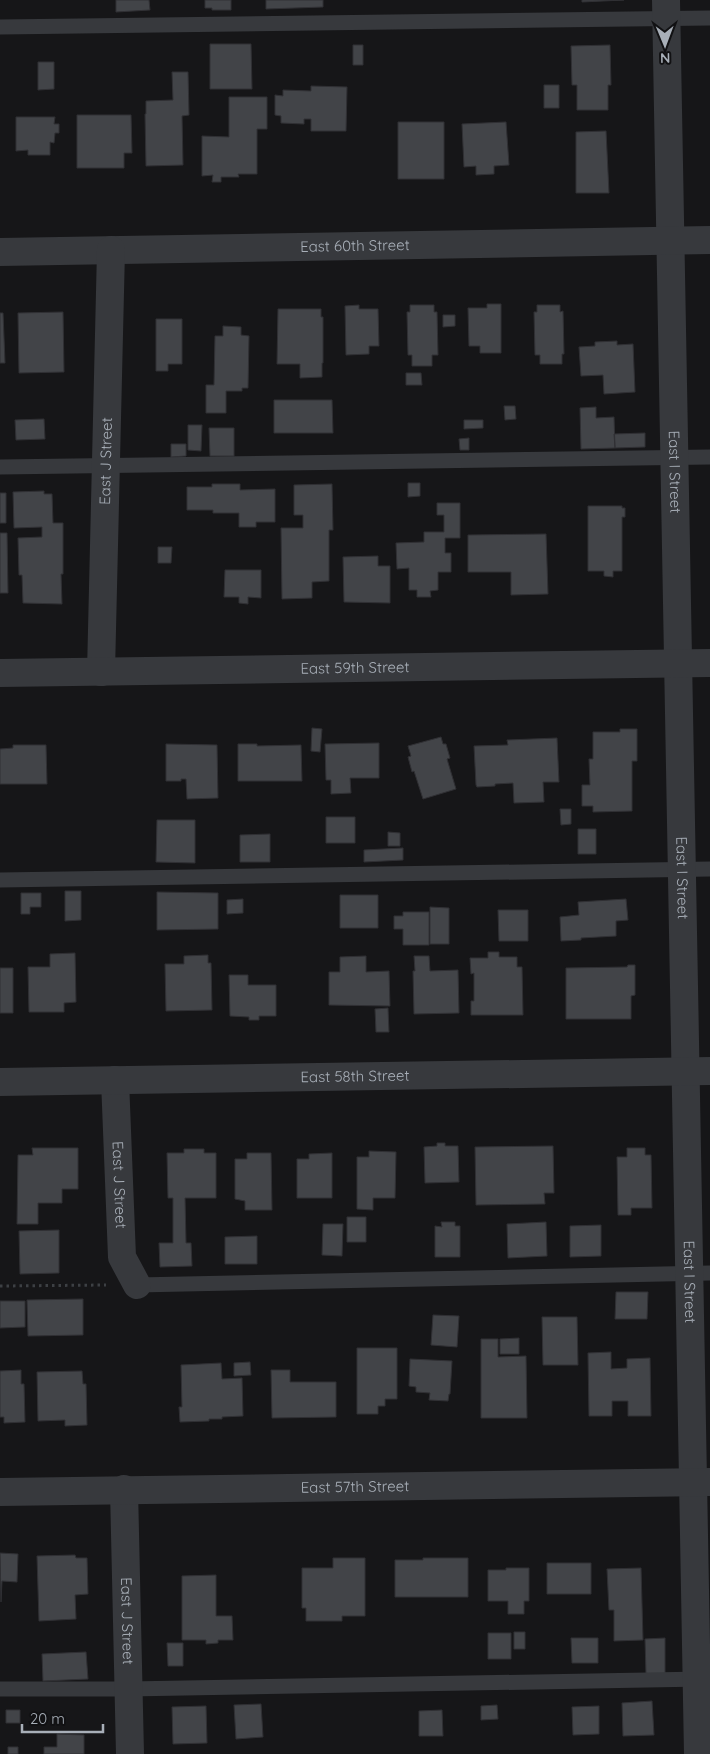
<svg xmlns="http://www.w3.org/2000/svg" width="710" height="1754" font-family="Quicksand,sans-serif">
	<style>
		.building { fill: #424448; stroke: #303034 }
		.lines { fill: none; stroke-linecap: round; stroke-linejoin: round }
		.path { stroke: #3d4044; stroke-width: 3; stroke-dasharray: 2.5 4; stroke-linecap: butt }
		.lane { stroke: #37393d; stroke-width: 15 }
		.street { stroke: #37393d; stroke-width: 28 }
		.labels { text-anchor: middle; stroke-width: 4; stroke-linejoin: round; paint-order: stroke }
		.street-label { font-size: 15px; fill: #a8afb8; stroke: #111113 }
	</style>
	<rect width="100%" height="100%" fill="#161618"/>
	<path class="building" d="M116,0H149L150,10L116,12Z
		M205,0H231V10H212V8H205Z
		M266,0H323V7L266,9Z
		M582,0H624L582,2Z
		M210,44H251L252,89H210Z
		M353,45H363V65H353Z
		M610,45L611,85H608V110H577V85H572L571,46Z
		M38,62H54V89L38,90Z
		M172,72H188L189,115L182,116L183,165L146,166L145,114H146V101L173,100Z
		M544,85H559V108H544Z
		M311,86L347,87L346,131H311V119H304V124L281,123V116L275,115V95L283,96V90L311,91Z
		M229,97H267V129H257V174H238L239,177H221V182H212L213,175L202,176V136L229,137Z
		M77,115H131L132,153H124V168H77Z
		M16,117H55L54,124H59V133H55L54,143L50,142V155H28V150L16,151Z
		M398,122H444V179H398Z
		M506,122L509,165L494,166V174L476,175V166L464,167L462,124Z
		M606,131L609,193H576V132Z
		M487,304H501V353H480V346H469L468,308H487Z
		M359,305V309H378L379,346H369V354L346,355L345,306Z
		M410,305H434V312H437L438,355H432V366H412V355H408L407,312H410Z
		M537,305H560V312L563,311L564,354H562V364H540V355H535L534,312H537Z
		M278,309H321V317H323V363H322V377L300,378V364H277Z
		M63,312L64,372L19,373L18,313Z
		M0,313H3L5,363H0Z
		M443,315H455V326L443,327Z
		M156,319H182V364H168V371H156Z
		M223,326L241,327V335L249,336L248,388H242V391H226V413H206V385H214L215,336H223Z
		M617,341V345L633,344L635,392L604,394L603,375L581,376L579,347L595,346V342Z
		M406,373H421L422,385H406Z
		M274,400H332L333,433H274Z
		M504,406H515L516,419L505,420Z
		M596,407V418L614,417L615,448L581,449L580,408Z
		M44,419L45,439L16,440L15,420Z
		M464,420H483V428L464,429Z
		M188,425H202L201,451L188,450Z
		M209,428H234V456H210Z
		M645,433V447L615,448L614,434Z
		M469,438V450H460L459,439Z
		M171,444H186V456L171,457Z
		M408,483H420V496L408,497Z
		M212,484H240V490L275,489V522H256V527H239V513H213V510H187V487H212Z
		M332,484L333,530H329V581L312,582V598L282,599L281,528H303V515H294V485Z
		M44,491V494H52L53,523H63V574H61L62,604L23,603L22,575H19L18,538L42,537V527L14,528L13,492Z
		M0,493H6V523H0Z
		M437,503H460V538H445V553H451V572H438V590L430,591L431,597H417V590H409V568L397,569L396,543L424,542V532H444V515H437Z
		M588,506H622V508H625V517H622V571H613V577L604,576V571H588Z
		M0,533H7L8,593H0Z
		M546,534L548,594L511,595V572H468V535Z
		M158,547H172L171,563H158Z
		M378,556V566H390V603L344,602L343,557Z
		M225,570H261V598L248,597V604L239,603V597H224Z
		M312,728L322,729L320,752L311,751Z
		M620,729H637V761H632V811L593,812V806H582V785H590L589,759H593V732H620Z
		M441,737L443,744H446L450,758L447,759L456,789L423,799L414,771L412,772L408,757L411,756L408,746Z
		M557,738L559,782H543L544,802L514,803L513,783L495,784V786L477,787L476,785L474,746L508,745L507,740Z
		M379,743V778H350L351,793L331,794V780H326L325,744Z
		M166,744L217,745L218,798L187,799L186,779H181V781H166Z
		M238,744H257V746L301,745L302,781H238Z
		M13,745H46L47,784H0V749L13,748Z
		M560,809H571V824L561,825Z
		M326,817H355V843H326Z
		M157,820H195V863L156,862Z
		M578,829H596V854H578Z
		M388,832L400,833V846H388Z
		M270,834V862H240V835Z
		M403,848V860L364,862V850Z
		M65,891H81V920L65,921Z
		M157,892L218,893V929L157,930Z
		M21,893H41V907H30V914H21Z
		M340,895H378V928H340Z
		M243,899V913L227,914V900Z
		M626,899L628,920L616,921V936L581,938V940L561,941L560,917L579,915L578,902Z
		M430,907L449,908V944H430Z
		M498,910H528V941H499Z
		M403,912H429V945H403V929H394V916H403Z
		M488,952H499V957H517V967H522L523,1015H471V1001H474V973L471,974L470,958H488Z
		M75,953L76,1002L64,1003V1012H29L28,967H50V954Z
		M208,955V963H211L212,1010L166,1011L165,964H184V956Z
		M366,956V972L389,971L390,1006L329,1005V972H340V957Z
		M414,956H429L430,971L458,970L459,1013L414,1014L413,971H415Z
		M628,965H635V995L631,996V1019H566V968L627,967Z
		M0,968H13V1013H0Z
		M229,975H248V985H276V1016H259V1020H249V1017L230,1016Z
		M388,1008L389,1032H376L375,1009Z
		M437,1143H445V1146H458L459,1182L425,1183L424,1147L437,1146Z
		M553,1146L554,1193H544L545,1204L476,1205L475,1147Z
		M32,1148H78V1189H62V1203H38V1224H17L18,1155H33Z
		M627,1148H645V1155H651L652,1208H631V1215H618L617,1157H627Z
		M184,1149H204V1153H216V1198H185L186,1243H191L192,1266L160,1267L159,1243H173V1198H168L167,1153H184Z
		M369,1151L396,1152L395,1198H373V1210L357,1209V1157H369Z
		M247,1153H271L272,1210H245V1201L235,1199V1159H247Z
		M332,1153V1198H297V1159H309V1154Z
		M347,1217H366V1242H347Z
		M441,1222H455V1226H460V1257H435V1226L442,1227Z
		M546,1222L547,1256L508,1258L507,1224Z
		M323,1224H343L342,1256L322,1255Z
		M601,1225V1256L570,1257V1226Z
		M59,1230V1273L20,1274L19,1231Z
		M257,1236V1264H225V1237Z
		M616,1292H648L647,1319H615Z
		M83,1299V1335L28,1336L27,1300Z
		M0,1301H25V1327L0,1328Z
		M433,1315L459,1316L457,1347L431,1345Z
		M542,1317H577L578,1365H543Z
		M519,1338V1354H500V1339Z
		M481,1339H498V1357L526,1356L527,1418H481Z
		M357,1348H397V1399H385V1406H378V1414H357Z
		M611,1352V1369L627,1368V1359L650,1358L651,1416H628V1401H612V1416H589L588,1353Z
		M410,1359L452,1361L450,1394H449L448,1401L429,1400L430,1393L416,1392V1387L409,1386Z
		M250,1362L251,1375L234,1376V1363Z
		M221,1363L222,1379L242,1378L243,1416L222,1417V1419H209V1421L180,1422L179,1407H182L181,1365Z
		M21,1370V1384H24L25,1422L4,1423V1417H0V1371Z
		M271,1370H290V1382H336V1417L272,1418Z
		M82,1371L83,1384H86L87,1425L65,1426V1420L38,1421L37,1372Z
		M0,1553L18,1554L17,1582L2,1581L1,1602Z
		M75,1555L76,1558H87L88,1594L75,1595L76,1619L39,1621L37,1556Z
		M333,1558H365V1616H342V1621H306V1608H302V1568H333Z
		M423,1558H468V1597H395V1560H423Z
		M547,1563H591V1594H547Z
		M506,1568H529V1601H524V1614H508V1601H488V1570H506Z
		M641,1568L643,1640L614,1641V1610H609L607,1569Z
		M216,1575V1616H232L233,1640H218V1643L206,1644V1640H182V1576Z
		M514,1632H525V1649H514Z
		M488,1633H511V1659H488Z
		M571,1638H598V1663H572Z
		M665,1638V1674H646L645,1639Z
		M167,1643H183V1666H168Z
		M86,1652L88,1679L43,1681L42,1654Z
		M652,1701L654,1735L623,1736L622,1703Z
		M261,1704L263,1737L236,1739L234,1705Z
		M497,1705L498,1719L481,1720V1706Z
		M206,1706L207,1743L173,1744L172,1707Z
		M599,1706V1734L573,1735L572,1707Z
		M6,1710H20V1723H6Z
		M442,1710L443,1736H419V1711Z
		M57,1734L84,1735V1754H44V1747H57Z
		M8,1747H18V1754H8Z"/>
	<g class="lines">
		<path class="path" d="M0,1286L106,1285"/>
		<path class="lane" d="M0,27L710,18
			M0,467L710,457
			M0,880L710,869
			M137,1285L710,1273
			M0,1689H128L703,1679"/>
		<g class="street">
			<path id="s1" d="M666,0L698,1754"/>
			<path id="s2" d="M0,252L710,240"/>
			<path id="s3" d="M101,672L111,250"/>
			<path id="s4" d="M0,673L710,663"/>
			<path id="s5" d="M115,1080L122,1257L137,1285"/>
			<path id="s6" d="M0,1082L710,1071"/>
			<path id="s7" d="M124,1489L130,1754"/>
			<path id="s8" d="M0,1492L710,1482"/>
		</g>
	</g>
	<g class="labels">
		<g class="street-label">
			<text dy="5" stroke="none"><textPath href="#s2" startOffset="355">East 60th Street</textPath></text>
			<text dy="5" stroke="none"><textPath href="#s3" startOffset="211">East J Street</textPath></text>
			<text dy="5" stroke="none"><textPath href="#s1" startOffset="472">East I Street</textPath></text>
			<text dy="5" stroke="none"><textPath href="#s4" startOffset="355">East 59th Street</textPath></text>
			<text dy="5" stroke="none"><textPath href="#s1" startOffset="878">East I Street</textPath></text>
			<text dy="5" stroke="none"><textPath href="#s6" startOffset="355">East 58th Street</textPath></text>
			<text dy="5" stroke="none"><textPath href="#s5" startOffset="105">East J Street</textPath></text>
			<text dy="5" stroke="none"><textPath href="#s1" startOffset="1282">East I Street</textPath></text>
			<text dy="5" stroke="none"><textPath href="#s8" startOffset="355">East 57th Street</textPath></text>
			<text dy="5" stroke="none"><textPath href="#s7" startOffset="132">East J Street</textPath></text>
		</g>
	</g>
	<g transform="translate(665 45) rotate(179)" stroke="#111113" stroke-width="4" paint-order="stroke">
	<path d="M0-4L9 19L0 12L-9 19Z" fill="#a8afb8"/>
	<text y="-8" font-size="14" font-weight="bold" text-anchor="middle" fill="#a8afb8">N</text>
	</g>
	<path d="M22 1724v8h81v-8" fill="none" stroke="#a8afb8" stroke-width="2.5"/>
	<text x="30" y="1724" font-size="15" fill="#a8afb8" stroke="#111113" stroke-width="4" paint-order="stroke">20 m</text>
</svg>
